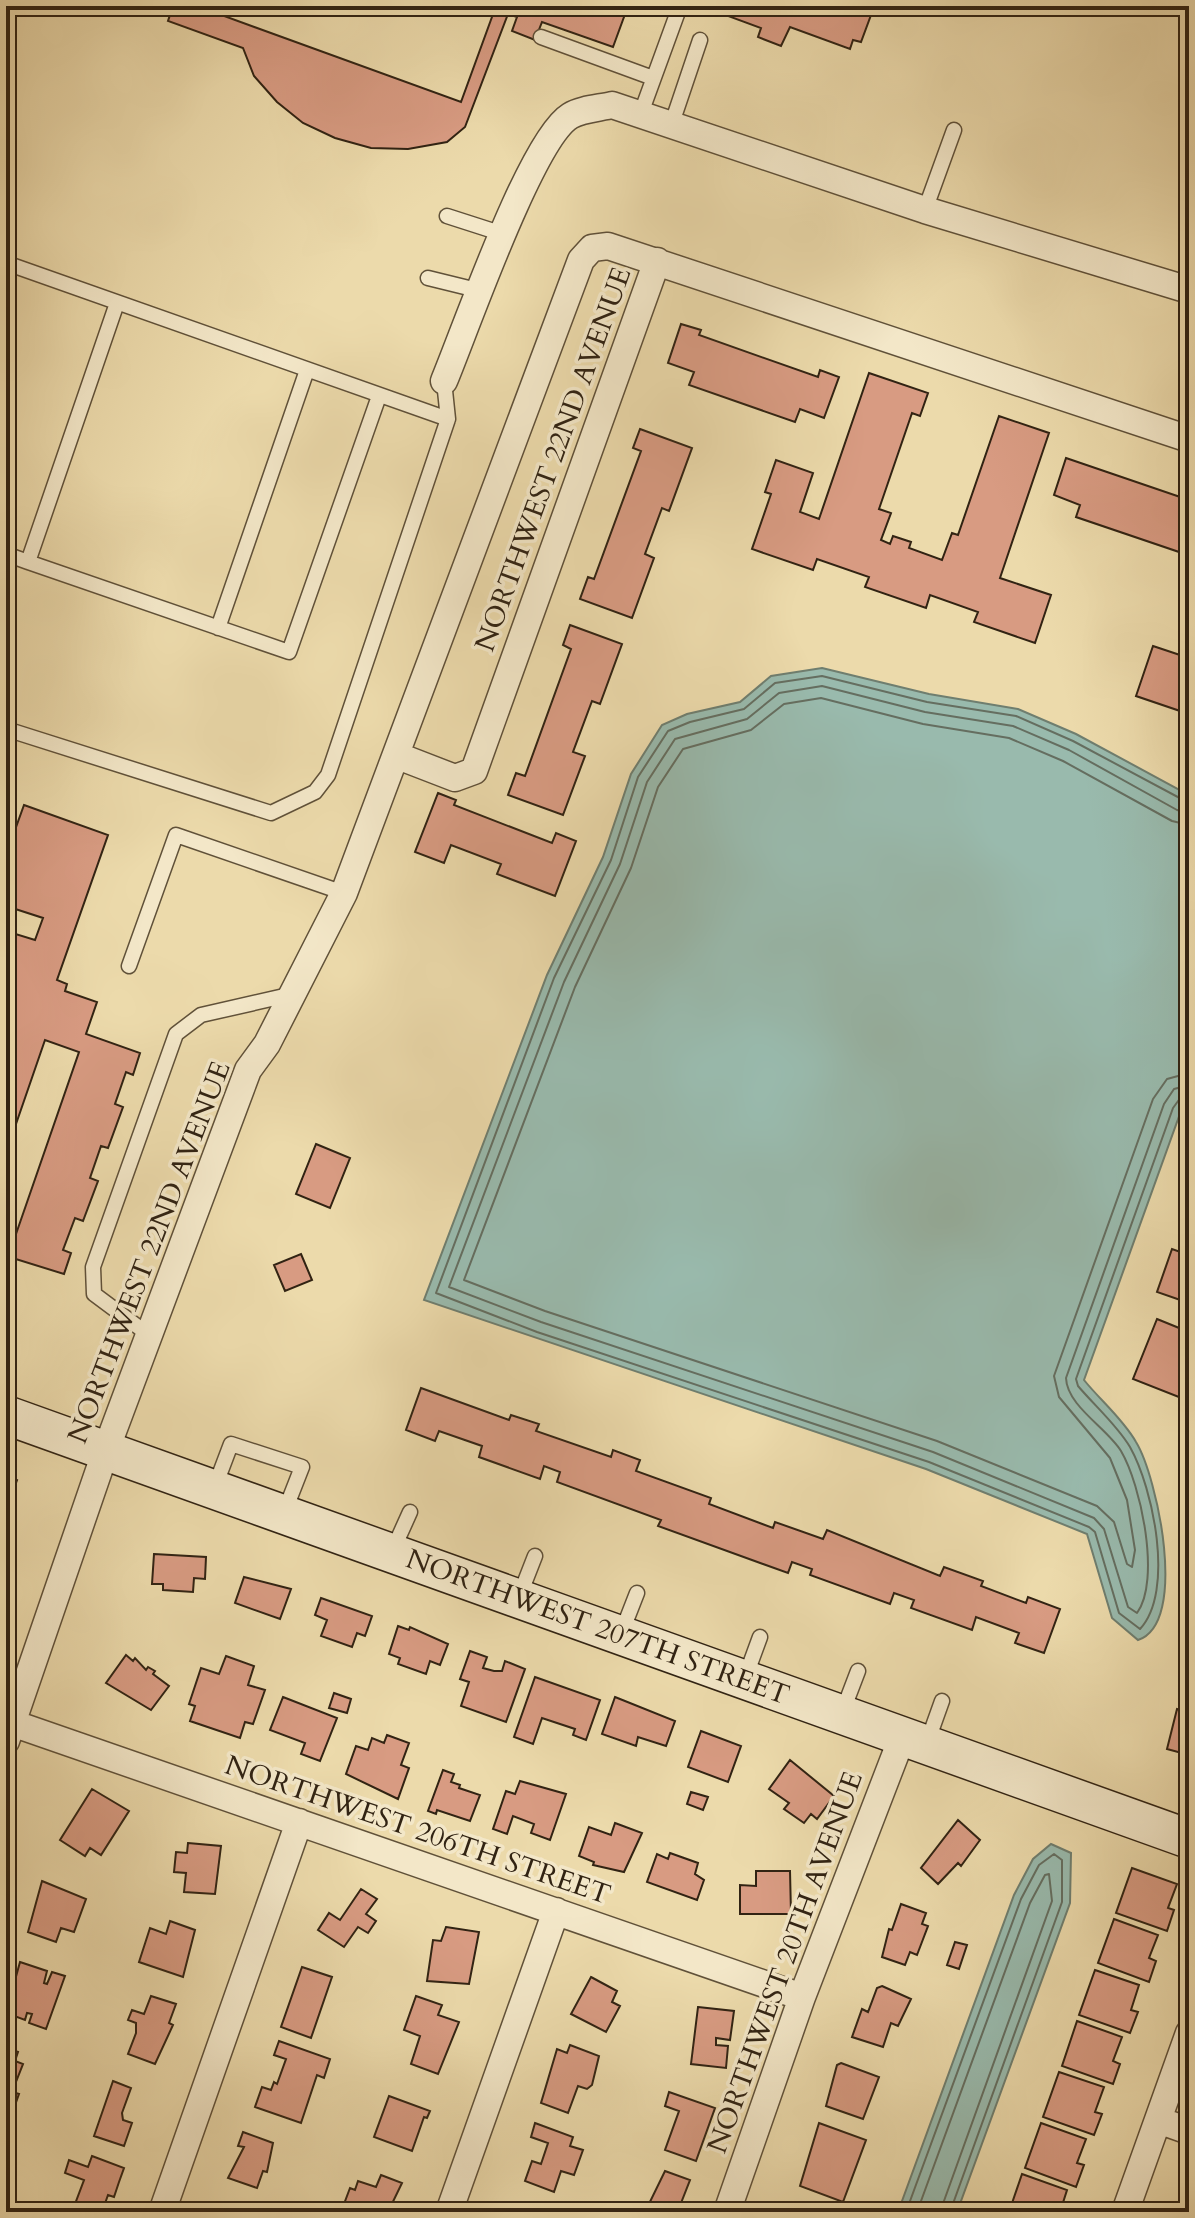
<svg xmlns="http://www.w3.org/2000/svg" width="1195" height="2218" font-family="Cardo,serif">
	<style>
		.water { fill: #99baad; stroke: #6f7e6f; stroke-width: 2 }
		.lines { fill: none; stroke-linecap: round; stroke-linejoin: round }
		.shore { stroke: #656e60; stroke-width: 2 }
		.building { fill: #d89b82; stroke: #312313; stroke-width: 2 }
		.lane-casing { stroke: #605139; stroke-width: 17 }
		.street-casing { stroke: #605139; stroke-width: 29 }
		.secondary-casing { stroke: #312313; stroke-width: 41 }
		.lane { stroke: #f3e7c8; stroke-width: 14 }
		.street { stroke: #f3e7c8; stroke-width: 26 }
		.secondary { stroke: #f3e7c8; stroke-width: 38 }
		.labels { text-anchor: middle; stroke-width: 7; stroke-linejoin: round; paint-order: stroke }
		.street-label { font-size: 28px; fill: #312313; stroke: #f3e7c8 }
	</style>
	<rect width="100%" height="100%" fill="#ecdaab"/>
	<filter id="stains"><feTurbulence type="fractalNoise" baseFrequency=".0025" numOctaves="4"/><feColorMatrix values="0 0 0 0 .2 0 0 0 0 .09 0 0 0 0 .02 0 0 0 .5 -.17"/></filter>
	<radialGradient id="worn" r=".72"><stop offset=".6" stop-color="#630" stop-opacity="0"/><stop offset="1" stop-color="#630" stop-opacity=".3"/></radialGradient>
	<path class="water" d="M822,668L929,694L1018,709L1076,734L1189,795V1097L1181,1111L1084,1380C1100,1400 1123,1419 1136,1442C1157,1476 1189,1623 1138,1640L1112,1618L1087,1534L926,1469L424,1300L547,975L603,857L631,774L662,725L687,714L740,702L771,676Z
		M1051,1844L1071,1853L1070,1903L957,2212H898L1014,1895L1033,1859Z"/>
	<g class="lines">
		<path class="shore" d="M1189,803L1073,741L1016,716L927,702L822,676L775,683L744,709L690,722L668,731L638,777L611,860L554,978L436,1293L537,1332L929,1462L1089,1527L1095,1532L1119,1613L1140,1629C1175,1591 1153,1488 1130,1447C1117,1425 1094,1405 1078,1386L1076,1379L1173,1108L1181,1097L1189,1095
			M1189,813L1177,810L1069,750L1013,726L925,712L822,686L779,693L747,719L675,739L647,782L620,864L564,982L449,1287L541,1322L933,1452L1094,1518L1104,1529L1128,1607L1137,1613C1161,1580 1141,1485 1121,1451C1107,1428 1067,1406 1066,1378L1164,1104L1174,1089L1189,1085
			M1189,825L1172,821L1063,761L1009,738L923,724L821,698L784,704L751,730L683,749L658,787L631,868L575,987L464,1280L545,1311L937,1441L1097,1506L1114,1522L1127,1564L1132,1567L1135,1550L1127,1500L1110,1458L1059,1397L1054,1376L1153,1099L1167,1079L1189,1073
			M906,2212L1021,1899L1039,1865L1054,1854L1062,1860V1902L950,2212
			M917,2212L1030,1903L1045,1875L1049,1874L1052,1901L940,2212"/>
	</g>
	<path class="building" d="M173,6H215L213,12L461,102L496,6H628L613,47L542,22L535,40L512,31L517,17L508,14L465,127L447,142L408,149L371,148L335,138L303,123L277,102L254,76L243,48L168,21Z
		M731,6H863L862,11L871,15L861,42L853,40L850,49L790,27L781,46L758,37L761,28L728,16Z
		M681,324L701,330L699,335L818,377L820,370L839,377L824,418L800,409L795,422L689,385L694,372L668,363Z
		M869,373L928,393L920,416L912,413L879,509L891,513L881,540L890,544L893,536L911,542L909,548L942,560L952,533L958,535L999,416L1049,433L1000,578L1051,595L1035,643L974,622L978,612L930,595L926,608L865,587L869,577L817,559L813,570L752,549L771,494L765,492L776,460L813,473L800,512L819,519Z
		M640,429L692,448L669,511L662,508L645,554L654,558L632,618L580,599L588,577L594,579L641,451L633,448Z
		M1066,458L1189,500L1188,555L1076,517L1080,505L1054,495Z
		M570,625L622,644L600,704L592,701L573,752L585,756L563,815L508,795L516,773L525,776L571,649L563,645Z
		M1153,646L1189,658V714L1136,696Z
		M438,793L456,800L454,805L552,843L556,833L576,841L555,896L497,874L501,864L451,845L444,863L415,852Z
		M24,805L108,835L57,980L67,984L65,991L97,1002L86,1034L140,1053L133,1075L126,1072L115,1104L123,1107L108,1148L101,1146L90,1178L98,1181L83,1221L75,1218L63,1250L71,1253L64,1274L6,1256V1230L16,1234L79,1052L45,1040L6,1153V931L35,940L43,918L6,906V855Z
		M316,1144L350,1158L330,1208L296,1194Z
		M1189,1219V1303L1157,1292L1172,1249L1186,1254L1188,1247L1180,1244Z
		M301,1254L312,1280L285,1291L274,1265Z
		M1157,1319L1189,1332V1401L1133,1379Z
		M421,1388L509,1420L511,1415L539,1424L536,1431L611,1457L613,1450L640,1460L636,1471L711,1498L709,1504L773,1528L775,1522L823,1539L827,1530L940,1576L944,1567L983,1581L981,1586L1026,1603L1028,1597L1060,1609L1044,1653L1015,1643L1019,1633L976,1617L972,1630L911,1608L914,1600L894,1593L890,1604L810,1575L812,1569L792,1562L788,1573L658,1526L661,1520L557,1482L560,1472L544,1466L540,1479L479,1457L482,1446L439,1431L435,1441L406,1430Z
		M6,1476L17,1480L6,1511Z
		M154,1554L206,1557L205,1579L194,1578L193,1592L163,1590V1584H152Z
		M244,1577L291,1589L280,1619L235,1603Z
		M321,1598L372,1616L365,1636L357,1633L352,1647L321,1636L327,1620L315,1615Z
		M398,1626L409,1630L410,1627L448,1644L440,1665L430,1661L426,1674L398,1664L400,1658L389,1654Z
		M470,1651L487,1657L483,1668L494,1671H502L505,1661L525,1669L506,1722L461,1706L469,1682L460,1679Z
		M126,1655L133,1661L135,1658L146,1670L148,1667L155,1671L153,1674L169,1686L151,1710L106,1683Z
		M226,1656L254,1666L248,1685L265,1690L253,1724L245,1722L240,1738L190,1721L195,1706L189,1704L201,1668L219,1674Z
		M535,1677L600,1700L586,1740L573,1735L575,1729L542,1718L533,1744L514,1737Z
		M334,1693L351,1699L347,1713L329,1708Z
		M283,1697L337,1718L320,1761L301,1754L305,1743L270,1730Z
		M615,1697L675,1721L666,1746L638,1737L636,1746L602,1734Z
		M1177,1709L1189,1713V1755L1167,1749Z
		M701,1731L741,1746L728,1782L688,1767Z
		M387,1735L409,1743L401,1765L409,1768L398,1799L346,1774L356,1746L368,1750L372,1738L384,1743Z
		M790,1760L834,1796L817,1819L811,1814L804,1823L784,1809L789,1803L769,1789Z
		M443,1770L454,1774L451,1782L460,1785L459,1788L480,1795L470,1821L437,1810L436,1814L428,1811Z
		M520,1781L566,1794L550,1840L531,1833L534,1824L513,1816L507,1834L493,1829L506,1791L515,1794Z
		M92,1789L129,1811L101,1855L90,1848L85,1856L60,1840Z
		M691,1792L708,1797L703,1810L687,1804Z
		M958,1820L980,1840L961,1866L958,1863L938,1884L921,1868Z
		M615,1823L642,1833L624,1872L593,1865L594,1862L579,1856L589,1827L611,1835Z
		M188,1843L221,1846L215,1894L184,1892L186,1873L174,1872L176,1852L187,1853Z
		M670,1853L698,1863L695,1874L704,1880L697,1900L647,1882L657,1854L668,1859Z
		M1132,1868L1177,1884L1168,1908L1174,1910L1167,1931L1116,1913Z
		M756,1871H790L791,1914H740V1885L756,1886Z
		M42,1881L86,1899L74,1932L61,1928L56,1942L28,1932Z
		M361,1889L377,1899L366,1914L376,1921L368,1933L358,1927L344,1947L318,1930L329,1913L340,1920Z
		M901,1904L926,1913L922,1924L928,1926L917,1955L910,1952L905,1965L882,1957L889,1929L892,1930Z
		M1114,1919L1158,1935L1149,1958L1156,1961L1149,1982L1098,1963Z
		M170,1921L195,1930L183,1977L139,1962L150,1928L166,1934Z
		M446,1927L479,1932L469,1984L427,1981L433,1940L441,1941Z
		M955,1942L967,1945L959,1969L947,1965Z
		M20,1962L47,1971L44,1983L47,1984L52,1972L65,1976L46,2029L29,2023L32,2014L27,2013L25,2020L6,2013Z
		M302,1967L332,1977L311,2038L281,2027Z
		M1095,1970L1139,1985L1131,2010L1138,2012L1130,2033L1079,2015Z
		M591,1977L617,1991L612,2002L620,2006L606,2032L571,2014Z
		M882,1986L911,1999L898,2026L891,2023L883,2047L852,2037L862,2009L868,2012L877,1988Z
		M151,1996L176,2004L169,2023L173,2025L155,2064L128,2054L136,2033V2023L128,2020L132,2010L144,2014Z
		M416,1996L442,2005L438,2015L459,2022L438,2074L411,2064L420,2036L404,2030Z
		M698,2007L734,2011L730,2040L716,2038V2045L728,2046L726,2068L691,2064Z
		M1077,2021L1122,2037L1113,2061L1120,2064L1113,2084L1062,2066Z
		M279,2041L330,2059L324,2078L317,2075L301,2123L255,2107L262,2087L271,2090L274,2082L277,2084L286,2059L274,2055Z
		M570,2045L599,2056L592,2085L587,2089L578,2086L568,2113L541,2103L557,2049L567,2053Z
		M6,2048L18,2052L15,2061L23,2064L12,2092L19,2094L13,2111L6,2108Z
		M841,2063L879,2077L863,2119L826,2106L837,2065Z
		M1059,2072L1104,2087L1095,2112L1102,2114L1094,2135L1043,2117Z
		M113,2081L131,2088L122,2113L123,2120L132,2123L124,2146L94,2136Z
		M669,2092L715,2108L696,2161L665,2150L679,2111L665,2106Z
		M389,2096L430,2111L427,2118L424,2117L412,2151L374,2137Z
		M535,2123L573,2137L570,2146L583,2150L574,2175L561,2171L554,2192L525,2181L532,2161L541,2164L548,2143L531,2137Z
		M819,2123L866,2140L843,2202L800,2186Z
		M1041,2123L1086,2139L1077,2163L1084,2165L1076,2187L1025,2168Z
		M243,2132L273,2143L267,2172L263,2171L257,2188L228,2178L244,2147L238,2146Z
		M92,2156L124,2168L119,2182L114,2197L108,2195L102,2212H72L84,2180L65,2173L69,2160L88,2167Z
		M665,2171L690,2180L681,2203L675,2212H645Z
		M1022,2174L1067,2190L1060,2212H1009Z
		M381,2175L402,2183L388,2212H341L350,2188L355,2190L358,2181L376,2187Z"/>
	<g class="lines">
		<defs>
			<path id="lane" d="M541,37L653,78
				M641,113L680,6
				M672,123L700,40
				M925,210L954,130
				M447,216L503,234
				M6,263L448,419L328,775L315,792L271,813L6,729
				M428,278L481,291
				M444,381L448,419
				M6,554L28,562L117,303
				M28,562L289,652L379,396
				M218,628L307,370
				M129,966L176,835L344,893
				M149,1335L94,1294L93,1267L176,1034L201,1015L293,994
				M214,1489L231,1444L302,1467L284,1513
				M392,1552L410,1512
				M519,1597L535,1556
				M621,1634L637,1593
				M745,1678L760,1637
				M842,1713L858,1671
				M927,1743L942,1701"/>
			<path id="street" d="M444,381C465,331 531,140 570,116C581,109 600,108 612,105L925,210L1189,290
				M398,756L455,778L474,771L657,261
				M12,1723L802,1997
				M6,1741L106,1450L248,1070L267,1044L344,893L581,260L592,248L608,246L1189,439
				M1158,2120L1189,2131
				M162,2212L299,1822
				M449,2212L556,1911
				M727,2212L802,1997L903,1735
				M1125,2212L1189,2033"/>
			<path id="secondary" d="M6,1415L1189,1839"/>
		</defs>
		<use href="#lane" class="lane-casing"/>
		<use href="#street" class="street-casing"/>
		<use href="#secondary" class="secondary-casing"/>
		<use href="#lane" class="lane"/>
		<use href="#street" class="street"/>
		<use href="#secondary" class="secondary"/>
	</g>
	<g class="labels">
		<g class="street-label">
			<text transform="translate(552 459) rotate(-70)" y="10">NORTHWEST 22ND AVENUE</text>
			<text transform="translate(148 1252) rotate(-69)" y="10">NORTHWEST 22ND AVENUE</text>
			<text transform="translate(598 1626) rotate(20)" y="10">NORTHWEST 207TH STREET</text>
			<text transform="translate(418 1829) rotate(19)" y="10">NORTHWEST 206TH STREET</text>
			<text transform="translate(784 1962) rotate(-70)" y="10">NORTHWEST 20TH AVENUE</text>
		</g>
	</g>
	<rect width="1195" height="2218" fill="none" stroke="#ecdaab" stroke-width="32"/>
	<rect x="8" y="8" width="1179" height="2202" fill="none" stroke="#312313" stroke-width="4"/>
	<rect x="16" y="16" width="1163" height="2186" fill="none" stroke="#312313" stroke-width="2"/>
	<rect width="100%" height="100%" filter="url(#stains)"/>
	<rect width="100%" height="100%" fill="url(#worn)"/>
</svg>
